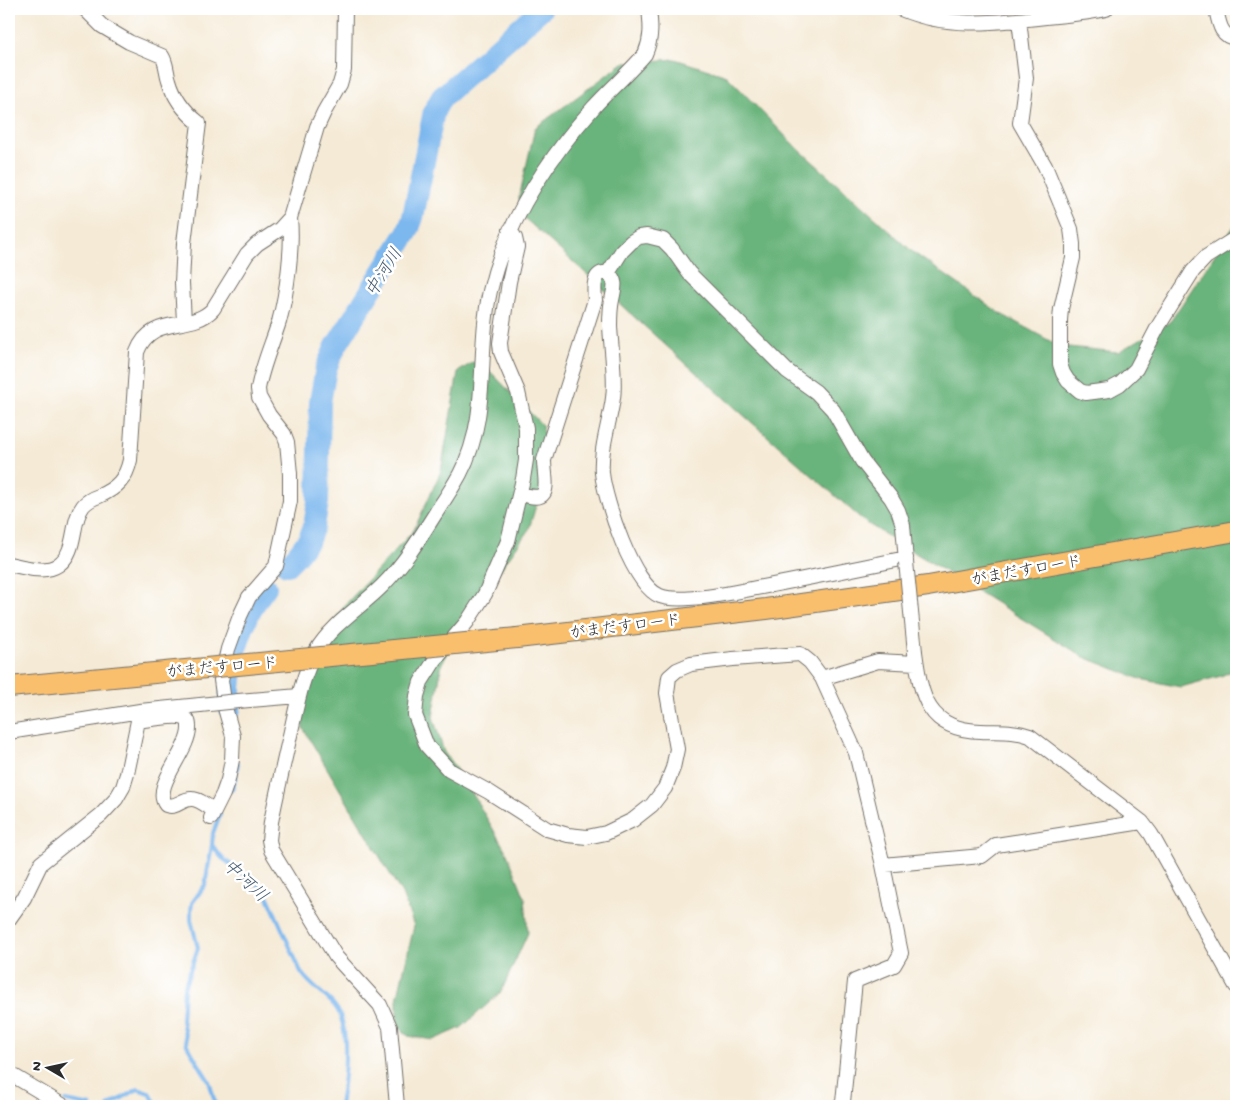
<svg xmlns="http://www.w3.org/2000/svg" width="1245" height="1115" font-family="'Gochi Hand','Klee One',sans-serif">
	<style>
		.forest { fill: #69b47c; stroke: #4a7054 }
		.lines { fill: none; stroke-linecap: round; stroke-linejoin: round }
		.stream { stroke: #7cb7ee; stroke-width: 4 }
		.river { stroke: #7cb7ee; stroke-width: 22 }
		.minor-casing { stroke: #726e67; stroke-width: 16 }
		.highway-casing { stroke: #726e67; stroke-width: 22 }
		.minor { stroke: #fff; stroke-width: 14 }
		.highway { stroke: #f9bf6d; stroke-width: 20 }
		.minor-bridge-casing { stroke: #726e67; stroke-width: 16; stroke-linecap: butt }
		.highway-bridge-casing { stroke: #726e67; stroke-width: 22; stroke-linecap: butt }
		.minor-bridge { stroke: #fff; stroke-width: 14 }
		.highway-bridge { stroke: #f9bf6d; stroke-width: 20 }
		.labels { text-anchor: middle; stroke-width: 5; stroke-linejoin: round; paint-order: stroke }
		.street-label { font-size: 16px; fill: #2b2b2b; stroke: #fff }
		.water-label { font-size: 18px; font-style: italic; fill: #475c6f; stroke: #fff }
	</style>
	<rect width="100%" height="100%" fill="#fff"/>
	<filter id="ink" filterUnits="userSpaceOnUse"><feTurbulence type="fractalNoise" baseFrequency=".02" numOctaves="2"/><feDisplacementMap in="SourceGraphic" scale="10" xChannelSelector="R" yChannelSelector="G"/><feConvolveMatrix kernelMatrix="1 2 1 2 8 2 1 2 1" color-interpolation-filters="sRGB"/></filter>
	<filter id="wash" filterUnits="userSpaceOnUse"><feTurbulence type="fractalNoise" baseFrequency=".0096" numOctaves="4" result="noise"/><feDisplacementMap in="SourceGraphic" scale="20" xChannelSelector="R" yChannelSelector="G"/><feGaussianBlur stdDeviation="1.12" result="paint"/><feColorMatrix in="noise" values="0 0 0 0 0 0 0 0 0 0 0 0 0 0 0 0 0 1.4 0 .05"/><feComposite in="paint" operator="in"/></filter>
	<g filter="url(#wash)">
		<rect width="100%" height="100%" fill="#f5ead6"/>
		<path class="forest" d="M675,59L727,76L792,143L914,253L1001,314L1059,346L1118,352L1170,322L1236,223V669L1221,676L1181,687L1140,679L1084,657L865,522L732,405L521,215L519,198L535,128L623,63Z
			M473,362L488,369L542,425L547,451L540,492L529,529L484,593L442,663L433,717L444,752L468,786L507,853L525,898L528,933L501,992L461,1028L433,1040L408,1036L397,1025V1000L414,926L402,894L303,728L302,686L313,649L346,604L414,530L441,471L458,372Z"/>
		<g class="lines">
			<path class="stream" d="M232,790L234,783L238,763
				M220,814L213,833L212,845L222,858L259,885L267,895L301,972C310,986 324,993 334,1005C352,1025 344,1081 340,1106
				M212,845L205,885L192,903L191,911V920L198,948L184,988L182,1020L187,1045L209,1081L216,1106
				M66,1101L91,1106
				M108,1106L138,1089L149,1093L158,1106"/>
			<path class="river" d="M287,565L297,555L309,539L314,526L318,502L320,402L326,368L336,346L408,231L413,217L434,111L442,97L541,9
				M230,709C228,668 240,619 266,587"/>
		</g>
	</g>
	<g filter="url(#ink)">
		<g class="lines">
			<defs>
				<path id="minor" d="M85,9L102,26L129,42L162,56C167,64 166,72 169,80C174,98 184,111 199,123L184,243L182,283L184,322
					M901,9C945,28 992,23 1037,18C1060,16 1083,14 1106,9
					M1216,9C1219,22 1220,37 1236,38
					M1019,20L1026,78L1020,123L1045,166L1071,229L1073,244V258L1061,309L1060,320V364L1063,373L1068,381L1080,391L1086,393L1109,390L1120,384L1136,369L1159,325L1193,271L1206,257L1236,238
					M510,230L515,238L517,247L509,282L500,343L501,352L518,392L526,428V460L523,479L508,541L485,594L467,622L435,660L421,682L417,696L415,715L427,746L449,770L489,792L547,829L568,835L587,837L606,833L633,820L652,805L665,788L673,768L677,749L667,693L669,677L677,670L691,664L733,659L800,654L810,662L822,678L856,753L883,865L901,953L894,965L855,981L843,1102L840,1106
					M608,273L622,251L631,242L639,237L647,236L663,240L672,249L689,273L787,371L816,392L833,410L862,461L891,498L898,510L903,525L906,562
					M520,493C555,507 544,480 544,460L595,300C594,289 592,271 608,273C618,281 614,289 612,300C610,309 610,318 610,326C611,347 616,379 613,398C610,422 600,448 602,473C605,501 633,586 660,596C679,603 726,594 746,590C800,580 853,569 906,558
					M9,564C23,567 45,574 58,565C78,551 70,523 83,506C88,500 93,498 99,496C117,488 126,479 130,460L137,352C152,313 191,333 213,309L247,254L257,244L280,229L290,218L317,127L324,112L340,84L344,70L345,9
					M915,652C921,696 927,730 981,731C999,732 1013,730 1030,736L1142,822L1151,834L1236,986
					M822,678L878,661L916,663
					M238,701L299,696
					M138,721C149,720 174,714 184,718C188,719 189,723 189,727C190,751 151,786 166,805C177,809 182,798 192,799C199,799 207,806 213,810
					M9,732L140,711L200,705
					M211,818L223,794L228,780L232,760L233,736L225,708L221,680L228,649L240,616L249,597L276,566L290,501V474L287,442L284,434L269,415L259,397L258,389C262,366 272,344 279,322C287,293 293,248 290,218
					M883,865L982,856L996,845L1142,822
					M9,919L24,898L41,863L101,815L116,799L123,787L127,774L140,711
					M9,1073L64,1106
					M397,1106L390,1027L380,1005L336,957L271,850L269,840L271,822C277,792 284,762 291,731C297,705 302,676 316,651C332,624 360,608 382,586C404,564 420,538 437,511C445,499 453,487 460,474C491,415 476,354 490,291C506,222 546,161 593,108C610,89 629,73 645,54C652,38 651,26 649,9"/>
				<path id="highway" d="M517,638L766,609L928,586L1236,531"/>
			</defs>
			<use href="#minor" class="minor-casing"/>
			<use href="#highway" class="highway-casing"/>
			<use href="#minor" class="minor"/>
			<use href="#highway" class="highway"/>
			<defs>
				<path id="minor-bridge" d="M906,562L915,652
					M200,705L238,701"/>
				<path id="highway-bridge" d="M9,687L517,638"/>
			</defs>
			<use href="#minor-bridge" class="minor-bridge-casing"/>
			<use href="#highway-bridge" class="highway-bridge-casing"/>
			<use href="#minor-bridge" class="minor-bridge"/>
			<use href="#highway-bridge" class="highway-bridge"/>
		</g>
	</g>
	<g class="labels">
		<g class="street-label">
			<text transform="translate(1026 569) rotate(-10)" y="6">がまだすロード</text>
			<text transform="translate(625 625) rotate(-7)" y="6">がまだすロード</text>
			<text transform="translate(222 666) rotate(-5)" y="6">がまだすロード</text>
		</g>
		<g class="water-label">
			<text transform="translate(383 272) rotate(-58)" y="6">中河川</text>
			<text transform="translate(246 880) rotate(43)" y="6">中河川</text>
		</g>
	</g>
	<rect width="1245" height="1115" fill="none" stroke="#fff" stroke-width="30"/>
	<g transform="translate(48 1068) rotate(279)" stroke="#ffffff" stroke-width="4" paint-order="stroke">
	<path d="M0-4L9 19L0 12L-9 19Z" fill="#2b2b2b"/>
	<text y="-8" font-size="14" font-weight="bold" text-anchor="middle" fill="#2b2b2b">N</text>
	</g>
</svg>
